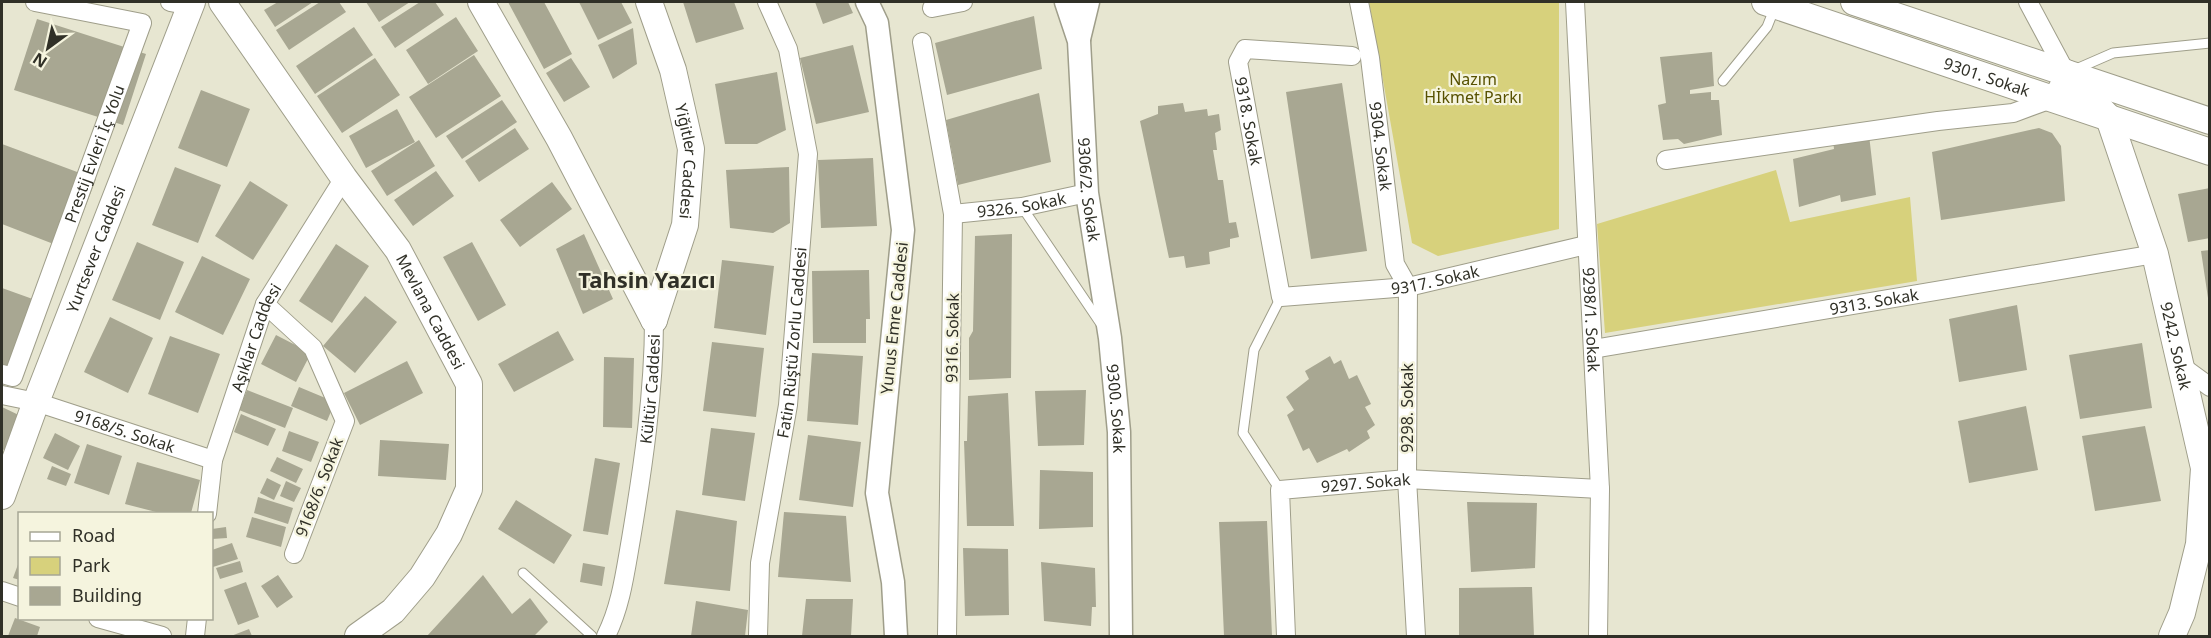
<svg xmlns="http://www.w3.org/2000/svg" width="2211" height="638" font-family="'Noto Sans',sans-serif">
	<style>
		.green { fill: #d7d17c }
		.building { fill: #a8a792 }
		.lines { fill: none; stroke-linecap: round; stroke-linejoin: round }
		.service-casing { stroke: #9f9e8a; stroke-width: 11 }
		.minor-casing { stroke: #9f9e8a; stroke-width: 20 }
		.tertiary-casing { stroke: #9f9e8a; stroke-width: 25 }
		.secondary-casing { stroke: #9f9e8a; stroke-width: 28 }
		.service { stroke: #fff; stroke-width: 9 }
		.minor { stroke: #fff; stroke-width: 18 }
		.tertiary { stroke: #fff; stroke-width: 22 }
		.secondary { stroke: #fff; stroke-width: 26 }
		.labels { text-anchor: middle; stroke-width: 4.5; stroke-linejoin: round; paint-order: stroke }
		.street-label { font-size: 16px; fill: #303027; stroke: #f5f4de }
		.park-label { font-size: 16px; fill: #575100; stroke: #f5f4de }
		.district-label { font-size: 22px; font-weight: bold; fill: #303027; stroke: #f5f4de }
	</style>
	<rect width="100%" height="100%" fill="#e7e6d1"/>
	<path class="green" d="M1369,2H1559V229L1438,256L1412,243Z
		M1776,170L1790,222L1910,197L1917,281L1605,333L1597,224Z"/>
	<path class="building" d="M278,2H313L275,27L264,10Z
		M320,2H339L346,12L289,50L276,30Z
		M366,2H410L379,22Z
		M420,2H435L444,15L395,48L381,27Z
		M508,2H544L572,54L544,69Z
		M579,2H621L632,23L598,40Z
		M683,2H734L744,29L696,43Z
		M815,2H848L853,13L823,24Z
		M1034,16L1042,69L947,95L935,43Z
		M456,17L478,51L428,84L406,50Z
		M37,19L146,54L123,125L14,90Z
		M354,27L373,55L315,94L296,66Z
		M633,28L637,64L613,79L598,45Z
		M853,45L869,112L816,124L800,58Z
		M1712,52L1714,86L1690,90V94L1711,92V100H1719L1722,135L1684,144L1678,139L1663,140L1658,105L1666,103L1660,57Z
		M474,55L501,96L436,138L409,97Z
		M375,58L400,95L342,133L317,96Z
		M571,58L590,87L564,102L546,73Z
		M777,72L786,130L757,144H725L715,84Z
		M1342,83L1367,251L1311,259L1286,92Z
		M201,90L250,109L227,167L178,148Z
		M1039,93L1051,162L958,185L946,120Z
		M502,100L517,122L462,159L446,136Z
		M1183,103L1185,112L1207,109L1208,116L1219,114L1221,130L1215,133L1217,150H1213L1218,180H1223L1229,223L1236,222L1239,237L1230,239V247L1209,252L1210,264L1186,268L1184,256L1169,258L1140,121L1158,114V106Z
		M397,109L415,142L366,168L349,136Z
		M515,128L529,149L479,182L465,161Z
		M2039,128L2052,133L2061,146L2065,201L1941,220L1932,152Z
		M1869,135L1876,195L1841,202L1840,195L1799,207L1793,159L1834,149L1833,140Z
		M419,140L435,166L387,196L371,171Z
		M2,144L96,179L69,250L2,224Z
		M873,158L877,226L821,228L818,160Z
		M175,167L221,185L198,243L152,225Z
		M789,167L790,223L773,233L730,228L726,170Z
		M436,171L454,196L413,226L394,200Z
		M250,181L288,205L253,260L215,236Z
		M552,182L572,209L520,247L500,220Z
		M2210,188V238L2188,242L2178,194Z
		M584,234L613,299L583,314L556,249Z
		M1012,234L1011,378L969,380V338L973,331L975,236Z
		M137,242L184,262L160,320L112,300Z
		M472,242L506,305L478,321L443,257Z
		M336,244L369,266L332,323L299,301Z
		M2210,250V298H2208L2201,251Z
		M202,256L250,279L223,335L175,312Z
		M722,260L774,266L766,335L714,328Z
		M869,270L870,319H866V343H813L812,271Z
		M2,288L41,302L16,371L2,365Z
		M365,296L397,322L355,373L323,346Z
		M2017,305L2027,370L1959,382L1949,319Z
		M110,317L153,338L128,393L84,372Z
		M558,331L574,360L514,392L498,364Z
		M276,335L311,353L296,382L261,364Z
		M170,336L220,354L198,413L148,394Z
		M712,342L764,348L756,417L703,411Z
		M2142,343L2152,408L2080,419L2069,355Z
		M812,353L863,356L858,425L807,421Z
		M1330,356L1334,364L1341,360L1349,379L1357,375L1371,404L1365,407L1375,425L1367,431L1370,438L1349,452L1347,449L1317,463L1309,448L1303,451L1287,415L1294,410L1286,397L1309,379L1305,371Z
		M604,357L634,358L632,428L603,427Z
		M407,361L423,393L360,425L344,393Z
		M299,387L335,402L327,421L291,406Z
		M247,390L293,408L285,428L239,410Z
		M1086,390L1084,445L1038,446L1035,391Z
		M1008,393L1014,526H967L964,441H967L968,396Z
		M2026,406L2038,470L1969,483L1958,421Z
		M2,407L25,418L10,453L2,449Z
		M241,414L276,429L268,446L234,432Z
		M2145,426L2161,501L2095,511L2082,436Z
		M711,428L755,433L745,501L702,495Z
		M289,431L319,442L311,462L282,451Z
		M55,433L80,446L68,470L43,458Z
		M808,435L861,442L853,507L799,500Z
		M380,440L449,444L446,480L378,476Z
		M87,444L122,456L109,495L74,483Z
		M277,457L303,469L296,483L270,471Z
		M595,458L620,463L608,535L583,531Z
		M137,462L200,480L191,513H160L125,504Z
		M52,466L71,474L66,486L47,479Z
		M1040,470L1093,472V527L1039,529Z
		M267,478L281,485L274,500L260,493Z
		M286,481L301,488L294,502L280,496Z
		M258,497L293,508L288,524L254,513Z
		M516,500L572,535L554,564L498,529Z
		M1467,502L1537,503L1535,568L1471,572Z
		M676,510L737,521L730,591L664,584Z
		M784,512L846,516L851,582L778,577Z
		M252,517L286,527L281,547L246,537Z
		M1267,521L1272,636H1224L1219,522Z
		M226,527L227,538L212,539V529Z
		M232,543L238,559L213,567L212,550Z
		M963,548L1008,549L1009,615L965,616Z
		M20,559V580L13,578Z
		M240,561L243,572L220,579L216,568Z
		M1041,562L1095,568L1096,607H1092L1091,626L1044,621Z
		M583,563L605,567L602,586L580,582Z
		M278,575L293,597L277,608L261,586Z
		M483,575L512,614L530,598L548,622L534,636H427Z
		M246,582L259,617L238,625L224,590Z
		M1532,587L1534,636H1459V588Z
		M806,599H853L851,636H802Z
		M696,601L748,610L745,636H691Z
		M15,618L40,627L37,636H8Z
		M249,629L252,636H231Z"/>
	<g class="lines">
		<defs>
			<path id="service" d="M2074,70L2113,53L2210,43
				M1723,81L1767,27L1775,7
				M1022,207L1101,324
				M1280,490L1243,433L1254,350L1281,297
				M523,573L592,636"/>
			<g id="minor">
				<path d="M170,2L191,6"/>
				<path id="s1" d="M1359,2L1370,58L1395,264L1408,287L1407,479L1416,636"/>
				<path id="s2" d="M1575,2L1600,489L1598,636"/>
				<path d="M932,8L963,2"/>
				<path d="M922,42L953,214L947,636"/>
				<path id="s3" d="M1352,56L1245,49L1238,62L1281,297L1408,287L1586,245"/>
				<path d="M1666,160L1938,121L2013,113L2051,99L2066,73L2028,2"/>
				<path id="s4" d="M953,214L1022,207L1087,193"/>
				<path d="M265,304L313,348L345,421L294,554"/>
				<path id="s5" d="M1593,349L2155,254"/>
				<path d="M2180,365L2210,387"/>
				<path id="s6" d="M2,374L13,377L142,23L35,2"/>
				<path id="s7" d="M2,395L36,402L213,460"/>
				<path id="s8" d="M207,514L213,460L265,304L344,178"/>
				<path d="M2,591L20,597"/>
				<path d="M98,618L162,636"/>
				<path d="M195,636L197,618"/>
				<path id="s9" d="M606,636C621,606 625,573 631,539C643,467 654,393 654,320"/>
				<path id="s10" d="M758,636L760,563L788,405L808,154L788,49L767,2"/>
				<path id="s11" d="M1286,636L1280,490L1407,479L1600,489"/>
			</g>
			<g id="tertiary">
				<path d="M867,2L877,23L903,230L877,493L893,582L896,636"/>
				<path id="s12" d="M1066,2L1079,41L1087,193L1110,338L1119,432L1121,636"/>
				<path d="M1079,39L1088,2"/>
			</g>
			<g id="secondary">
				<path id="s13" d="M222,2L344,178L398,250L469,384V489L449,534L422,577L393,611L358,636"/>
				<path d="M481,2L559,138L654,320"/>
				<path id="s14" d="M649,2L673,70L691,149L685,225L654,320"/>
				<path id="s15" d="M1765,2L2210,152"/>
				<path d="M1854,2L2210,121"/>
				<path id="s16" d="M2066,73L2109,118L2155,254L2204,468L2199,544L2182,613L2172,636"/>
				<path id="s17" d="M2,496L36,402L192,2"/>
			</g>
		</defs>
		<use href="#service" class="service-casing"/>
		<use href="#minor" class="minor-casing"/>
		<use href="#tertiary" class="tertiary-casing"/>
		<use href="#secondary" class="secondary-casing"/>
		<use href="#service" class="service"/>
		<use href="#minor" class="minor"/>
		<use href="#tertiary" class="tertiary"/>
		<use href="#secondary" class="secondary"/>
	</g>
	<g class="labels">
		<g class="street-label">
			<text dy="6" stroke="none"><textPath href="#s15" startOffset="234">9301. Sokak</textPath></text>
			<text dy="6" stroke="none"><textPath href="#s3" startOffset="182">9318. Sokak</textPath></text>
			<text dy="6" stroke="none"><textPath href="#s1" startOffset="146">9304. Sokak</textPath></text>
			<text dy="6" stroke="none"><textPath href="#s6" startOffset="249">Prestij Evleri İç Yolu</textPath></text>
			<text dy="6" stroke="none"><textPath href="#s14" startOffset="165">Yiğitler Caddesi</textPath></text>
			<text dy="6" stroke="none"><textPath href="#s12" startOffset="190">9306/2. Sokak</textPath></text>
			<text dy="6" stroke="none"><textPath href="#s4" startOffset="69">9326. Sokak</textPath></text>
			<text dy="6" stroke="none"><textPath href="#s17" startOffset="264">Yurtsever Caddesi</textPath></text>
			<text dy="6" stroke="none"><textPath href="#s3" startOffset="516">9317. Sokak</textPath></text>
			<text dy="6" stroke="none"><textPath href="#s5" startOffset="285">9313. Sokak</textPath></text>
			<text dy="6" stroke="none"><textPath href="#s13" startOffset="374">Mevlana Caddesi</textPath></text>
			<text transform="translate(894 318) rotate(-84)" y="6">Yunus Emre Caddesi</text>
			<text dy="6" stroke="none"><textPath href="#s2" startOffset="318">9298/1. Sokak</textPath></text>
			<text transform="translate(952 338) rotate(-89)" y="6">9316. Sokak</text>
			<text dy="6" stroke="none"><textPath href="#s8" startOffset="184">Aşıklar Caddesi</textPath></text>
			<text dy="6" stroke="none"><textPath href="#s10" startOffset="296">Fatin Rüştü Zorlu Caddesi</textPath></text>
			<text dy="6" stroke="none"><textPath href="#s16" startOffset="300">9242. Sokak</textPath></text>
			<text dy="6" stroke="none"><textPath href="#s9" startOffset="252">Kültür Caddesi</textPath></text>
			<text dy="6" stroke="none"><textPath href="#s12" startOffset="411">9300. Sokak</textPath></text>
			<text transform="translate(1407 408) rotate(-90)" y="6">9298. Sokak</text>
			<text dy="6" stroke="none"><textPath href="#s7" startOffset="128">9168/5. Sokak</textPath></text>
			<text dy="6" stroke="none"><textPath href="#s11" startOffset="232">9297. Sokak</textPath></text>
			<text transform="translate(319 487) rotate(-69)" y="6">9168/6. Sokak</text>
		</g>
		<g class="park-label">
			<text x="1473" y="85">Nazım<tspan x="1473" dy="18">Hİkmet Parkı</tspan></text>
		</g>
		<g class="district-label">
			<text x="647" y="288">Tahsin Yazıcı</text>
		</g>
	</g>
	<rect width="2211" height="638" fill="none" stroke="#303027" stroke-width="6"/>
	<rect x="18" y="512" width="195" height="108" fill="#f5f4de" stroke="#a6a695" stroke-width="1.5"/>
	<rect x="30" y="532" width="30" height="9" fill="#ffffff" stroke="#a6a695" stroke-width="1.5"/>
	<text x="72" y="542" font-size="18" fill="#303027">Road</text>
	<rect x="30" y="557" width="30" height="18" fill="#d7d17c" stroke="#a6a695" stroke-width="1.5"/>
	<text x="72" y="572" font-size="18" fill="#303027">Park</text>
	<rect x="30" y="587" width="30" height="18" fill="#a8a792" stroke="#a6a695" stroke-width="1.5"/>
	<text x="72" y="602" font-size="18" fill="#303027">Building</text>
	<g transform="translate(48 48) rotate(213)" stroke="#f5f4de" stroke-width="4.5" paint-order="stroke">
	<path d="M0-4.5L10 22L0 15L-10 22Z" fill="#303027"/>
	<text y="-9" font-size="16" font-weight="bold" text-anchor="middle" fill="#303027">N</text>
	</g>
</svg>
